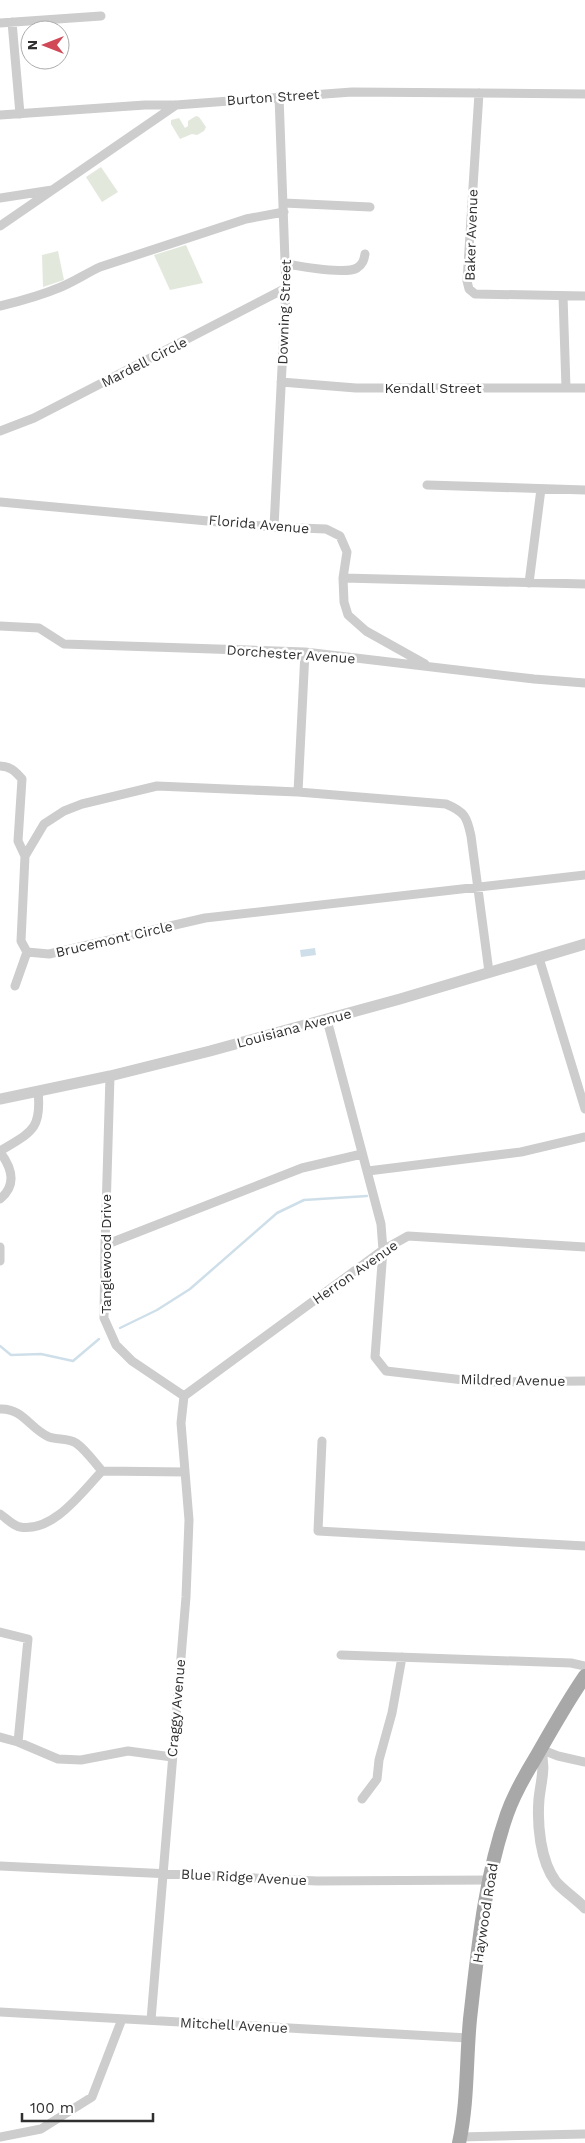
<svg xmlns="http://www.w3.org/2000/svg" width="585" height="2143" font-family="'Work Sans',sans-serif">
	<style>
		.green { fill: #e3e8dd }
		.water { fill: #cfdfe9 }
		.lines { fill: none; stroke-linecap: round; stroke-linejoin: round }
		.stream { stroke: #cfdfe9; stroke-width: 2.5 }
		.minor { stroke: #cdcdcd; stroke-width: 9 }
		.tertiary { stroke: #cdcdcd; stroke-width: 11 }
		.primary { stroke: #a8a8a8; stroke-width: 14 }
		.labels { text-anchor: middle; stroke-width: 5; stroke-linejoin: round; paint-order: stroke }
		.street-label { font-size: 14px; fill: #303030; stroke: #fff }
	</style>
	<rect width="100%" height="100%" fill="#fff"/>
	<path class="green" d="M196,116L199,117L206,127L204,131L197,135L192,134L180,139L171,124V120L179,118L185,128L188,126V121Z
		M101,167L118,192L102,202L86,177Z
		M186,245L203,283L170,290L154,255Z
		M58,251L64,280L43,287L42,255Z"/>
	<path class="water" d="M315,948L316,955L301,957L300,950Z"/>
	<g class="lines">
		<path class="stream" d="M120,1328L157,1310L190,1289L277,1213L304,1200L367,1196
			M0,1346L11,1355L41,1354L73,1361L99,1339"/>
		<path class="minor" d="M12,22L20,114
			M0,23L101,16
			M479,93L467,281L469,289L475,294L585,296
			M0,115L145,105H175
			M0,198L52,190
			M284,203L370,207
			M0,226L176,105L352,92L585,94
			M286,264C301,266 345,275 357,268C363,264 364,260 365,254
			M563,296L566,388
			M0,306C21,301 42,295 61,287C75,281 87,273 100,267L246,219L284,212
			M281,382L356,388H585
			M0,431L34,418L286,288
			M427,485L585,490
			M0,502L274,527L326,529L340,536L347,552L343,578L344,602L348,615L366,631L425,664
			M274,527L286,288L279,96
			M343,578L585,584
			M529,583L541,489
			M0,626L39,628L64,644L305,652L534,679L585,683
			M0,766C10,766 15,771 22,779L18,841L25,856
			M298,792L305,652
			M27,952L21,941L25,856L44,824L64,811L82,804L157,786L298,792L446,804C465,812 467,817 471,836L489,972
			M27,952L49,954L205,918L585,875
			M539,958L585,1109
			M15,986L27,952
			M327,1020L381,1224L383,1250L375,1357L386,1371L481,1382L585,1381
			M110,1076L105,1245L104,1318L116,1345L132,1361L184,1396
			M0,1151C31,1132 42,1130 38,1091
			M0,1152C12,1168 17,1185 0,1199
			M368,1171L521,1152L585,1137
			M105,1245L302,1168L362,1154
			M0,1247V1261
			M184,1396L383,1250L408,1236L585,1247
			M0,1409C23,1408 30,1429 49,1437C58,1440 68,1438 76,1443C86,1450 94,1462 102,1471
			M322,1441L318,1531L585,1546
			M0,1514C6,1518 13,1526 20,1527C53,1533 82,1492 102,1471L185,1472
			M0,1632L28,1639L18,1742
			M341,1655L571,1663L585,1666
			M0,1737L18,1742L58,1759L81,1760L128,1751L172,1757
			M540,1749L558,1756L585,1762
			M362,1799L377,1779L379,1760L392,1713L402,1657
			M0,1866L317,1881L488,1880
			M0,2012L468,2038
			M151,2020L186,1597L189,1520L181,1423L184,1396
			M0,2137L41,2129L92,2097L122,2019
			M460,2137L585,2134"/>
		<path class="tertiary" d="M0,1099L110,1076L210,1051L400,999L585,944
			M540,1749C546,1767 541,1781 539,1799C537,1824 540,1861 556,1882C564,1891 576,1899 585,1908"/>
		<path class="primary" d="M459,2143C468,2102 466,2060 470,2019C478,1949 484,1880 507,1814C514,1794 525,1775 536,1757C552,1729 567,1702 585,1676"/>
	</g>
	<g class="labels">
		<g class="street-label">
			<text transform="translate(273 97) rotate(-4)" y="5">Burton Street</text>
			<text transform="translate(471 235) rotate(-88)" y="5">Baker Avenue</text>
			<text transform="translate(284 312) rotate(-88)" y="5">Downing Street</text>
			<text transform="translate(144 362) rotate(-27)" y="5">Mardell Circle</text>
			<text x="433" y="393">Kendall Street</text>
			<text transform="translate(259 524) rotate(5)" y="5">Florida Avenue</text>
			<text transform="translate(291 654) rotate(4)" y="5">Dorchester Avenue</text>
			<text transform="translate(114 939) rotate(-13)" y="5">Brucemont Circle</text>
			<text transform="translate(294 1028) rotate(-15)" y="5">Louisiana Avenue</text>
			<text transform="translate(106 1254) rotate(-90)" y="5">Tanglewood Drive</text>
			<text transform="translate(355 1272) rotate(-35)" y="5">Herron Avenue</text>
			<text transform="translate(513 1380) rotate(1)" y="5">Mildred Avenue</text>
			<text transform="translate(176 1708) rotate(-85)" y="5">Craggy Avenue</text>
			<text transform="translate(244 1877) rotate(3)" y="5">Blue Ridge Avenue</text>
			<text transform="translate(485 1913) rotate(-81)" y="5">Haywood Road</text>
			<text transform="translate(234 2025) rotate(3)" y="5">Mitchell Avenue</text>
		</g>
	</g>
	<g transform="translate(45 45) rotate(270)"><circle r="24" fill="#ffffff" stroke="#acacac"/>
	<path d="M0-4L9 19L0 12L-9 19Z" fill="#d14857"/>
	<text y="-8" font-size="14" font-weight="bold" text-anchor="middle" fill="#303030">N</text>
	</g>
	<path d="M22 2113v8h131v-8" fill="none" stroke="#303030" stroke-width="2.5"/>
	<text x="30" y="2113" font-size="15" fill="#303030" stroke="#ffffff" stroke-width="4" paint-order="stroke">100 m</text>
</svg>
